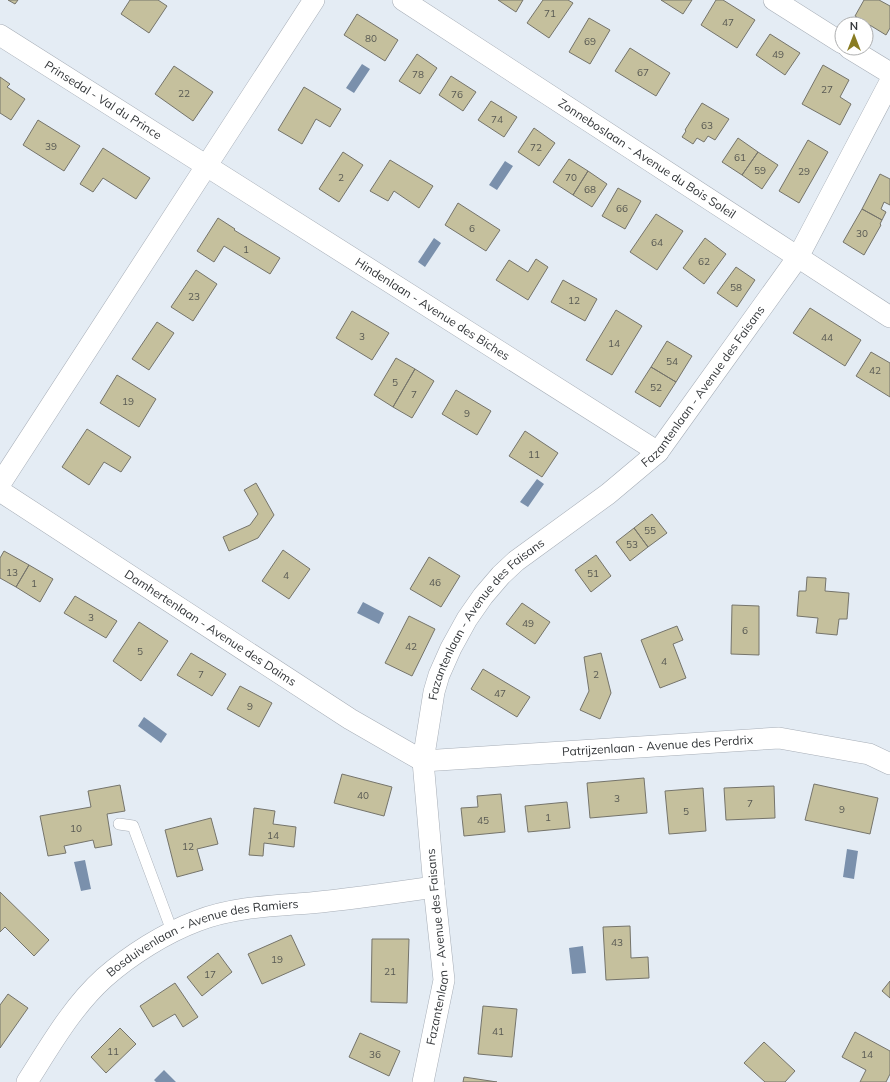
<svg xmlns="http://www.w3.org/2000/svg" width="890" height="1082" font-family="Mulish,sans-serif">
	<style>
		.water { fill: #7a90ac }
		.building { fill: #c5c09d; stroke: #75746b }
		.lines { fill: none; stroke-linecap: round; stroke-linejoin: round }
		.service-casing { stroke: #a7aeb7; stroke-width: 12 }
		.minor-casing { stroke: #a7aeb7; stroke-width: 22 }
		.service { stroke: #fff; stroke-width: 11 }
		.minor { stroke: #fff; stroke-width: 21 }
		.labels { text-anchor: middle; stroke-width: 3.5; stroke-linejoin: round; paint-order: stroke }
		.number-label { font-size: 10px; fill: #585953 }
		.street-label { font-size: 12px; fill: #34373a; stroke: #fff }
	</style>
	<rect width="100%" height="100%" fill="#e4ecf4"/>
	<path class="water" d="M362,64L370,69L354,93L346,88Z
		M505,161L513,166L497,190L489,185Z
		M434,238L441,243L425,267L418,262Z
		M537,479L544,484L528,507L520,502Z
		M363,602L384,613L379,624L357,613Z
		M144,717L167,734L161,743L138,726Z
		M847,849L858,851L854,879L843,877Z
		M85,860L91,889L81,891L74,862Z
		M583,946L586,973L572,974L569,948Z
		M164,1070L176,1082H156L154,1080Z"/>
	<path class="building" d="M8,0H18L15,4Z
		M130,0H158L167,6L149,33L121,14Z
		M498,0H523L516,12Z
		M543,0H568L573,3L549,38L527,23Z
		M661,0H692L683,14Z
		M716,0H723L755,20L737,48L701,25Z
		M864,0H879L890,6V28L886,35L855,16Z
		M357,14L398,40L385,61L344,35Z
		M589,18L610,30L590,64L569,52Z
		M770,34L800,53L785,75L756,55Z
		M630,48L670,73L656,96L615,71Z
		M417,54L437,68L420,94L399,81Z
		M823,65L849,80L840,97L851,104L840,125L802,104Z
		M174,66L213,92L193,121L155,94Z
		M451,76L476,92L463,111L439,95Z
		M0,77L10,84L7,87L25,99L11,120L0,113Z
		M304,87L341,109L330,127L316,119L302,144L278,130Z
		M491,101L517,117L504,137L478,120Z
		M702,103L729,119L715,140L708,136L704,142L697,138L693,144L682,137L686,131L685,130Z
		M38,120L80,146L64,171L23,145Z
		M534,128L555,143L539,166L518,152Z
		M738,138L758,152L742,175L722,162Z
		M808,140L828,152L799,203L779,191Z
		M103,148L150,178L136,199L103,178L93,192L80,184Z
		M343,152L363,165L339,202L319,189Z
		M758,152L778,165L762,189L742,175Z
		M569,159L588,171L573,195L553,182Z
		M390,160L433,186L419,208L394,191L388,201L370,191Z
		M588,171L607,184L592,207L573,195Z
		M880,174L890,179V205L884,202L881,209L886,212L882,220L862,209Z
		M618,188L641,201L625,229L602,216Z
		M458,203L500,230L486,251L445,225Z
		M862,209L882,220L880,224L881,225L864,255L843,242Z
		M656,214L683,231L657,270L630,252Z
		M218,218L235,229L234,230L280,258L270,274L224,246L214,262L197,251Z
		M705,238L726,254L704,284L683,268Z
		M536,259L548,267L528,300L496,280L509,260L528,272Z
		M736,267L755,280L737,307L717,293Z
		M196,270L217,284L193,321L171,307Z
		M563,280L597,299L585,321L551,302Z
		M810,308L861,340L845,366L793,333Z
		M616,310L642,326L612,375L586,360Z
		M352,311L389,333L372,360L336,338Z
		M157,322L174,333L149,370L132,359Z
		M667,341L692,356L676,382L651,367Z
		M871,352L890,363V397L856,376Z
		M396,358L415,369L393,407L374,395Z
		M651,367L676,382L660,407L635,392Z
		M415,369L434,381L412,418L393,407Z
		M117,375L156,399L139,427L100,403Z
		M456,390L491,411L477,435L442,414Z
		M87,429L131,457L121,472L104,462L89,485L62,467Z
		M525,431L558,453L542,477L509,456Z
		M256,483L274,515L258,538L229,551L223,537L250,525L258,514L244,490Z
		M652,514L667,533L648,547L634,528Z
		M634,528L648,547L630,561L616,542Z
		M283,550L310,569L289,599L262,581Z
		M4,551L29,565L16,587L0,578V558Z
		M596,555L611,576L591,592L575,570Z
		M429,557L460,576L441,607L410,589Z
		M29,565L53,579L40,602L16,587Z
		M807,577L826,578L825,591L849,593L847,619H839L837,635L816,633L818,618L797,616L799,591H806Z
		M75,596L117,621L106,638L64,613Z
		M522,603L550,622L535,644L506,624Z
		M732,605L759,606V655L731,654Z
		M409,616L435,629L412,676L385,663Z
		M139,622L168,641L141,681L113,661Z
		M677,626L683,640L673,644L686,678L660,688L641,640Z
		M191,653L226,674L212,696L177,675Z
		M601,653L611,693L600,719L580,710L589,691L584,657Z
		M483,669L530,697L517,717L471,689Z
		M240,686L272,703L259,727L227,709Z
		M342,774L392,787L384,816L334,803Z
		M644,778L647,813L590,818L587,783Z
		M814,784L878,798L870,834L805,820Z
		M120,785L125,811L107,814L112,845L95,848L93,840L64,846L66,853L48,856L40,816L91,807L88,791Z
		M774,786L775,818L726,820L724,788Z
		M703,788L706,831L669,834L665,791Z
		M501,794L505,832L464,836L461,808L478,807L477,796Z
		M567,802L570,828L528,832L525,806Z
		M254,808L275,811L273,824L296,827L294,847L264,843L263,856L249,855Z
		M211,818L218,844L197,849L203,870L177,877L165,830Z
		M0,892L49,940L34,956L5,927L0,932Z
		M630,926L631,958L648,957L649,978L606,980L603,927Z
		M291,935L305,965L262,984L248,954Z
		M372,939H409L407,1003L371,1002Z
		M218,953L232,972L202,996L187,977Z
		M890,981V998L882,991Z
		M175,983L198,1017L183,1027L175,1014L153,1027L140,1006Z
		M8,994L28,1008L0,1048V1005Z
		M483,1006L517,1009L512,1057L478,1054Z
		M120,1028L136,1044L106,1073L91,1057Z
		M855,1032L890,1051V1074L886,1082H860L866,1070L842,1057Z
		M360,1033L400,1051L389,1076L349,1057Z
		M764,1042L795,1071L785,1082H765L744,1063Z
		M464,1077L497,1082H463Z"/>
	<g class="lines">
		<defs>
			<path id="service" d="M119,824L133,826L172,931"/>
			<g id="minor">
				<path id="s1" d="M403,0L890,317"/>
				<path d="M774,0L842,43"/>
				<path id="s2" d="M0,35L658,452"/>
				<path d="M849,48L890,73"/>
				<path d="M0,484L314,0"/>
				<path id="s3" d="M0,491L350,719L423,761"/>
				<path id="s4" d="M423,761L779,738L869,754L890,764"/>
				<path id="s5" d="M27,1082C50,1046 72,1007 104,978C130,955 165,933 197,921C233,907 272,906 310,903C352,899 393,893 434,887"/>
				<path id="s6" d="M423,1082L444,980L434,887L423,761L434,692L439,675L451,648L467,619L483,596L501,575L516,561L608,494L658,452L798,257L890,82"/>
			</g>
		</defs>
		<use href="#service" class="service-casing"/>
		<use href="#minor" class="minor-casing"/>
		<use href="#service" class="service"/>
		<use href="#minor" class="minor"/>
	</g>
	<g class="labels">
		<g class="number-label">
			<text x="550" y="17">71</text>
			<text x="728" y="26">47</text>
			<text x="371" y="42">80</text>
			<text x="590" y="45">69</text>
			<text x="778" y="58">49</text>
			<text x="643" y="76">67</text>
			<text x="418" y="78">78</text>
			<text x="827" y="93">27</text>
			<text x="184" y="97">22</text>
			<text x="457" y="98">76</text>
			<text x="497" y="123">74</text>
			<text x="707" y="129">63</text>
			<text x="51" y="150">39</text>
			<text x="536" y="151">72</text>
			<text x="740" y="161">61</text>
			<text x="760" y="174">59</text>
			<text x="804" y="175">29</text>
			<text x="341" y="181">2</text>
			<text x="571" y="181">70</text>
			<text x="590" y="193">68</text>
			<text x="622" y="212">66</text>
			<text x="472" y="232">6</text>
			<text x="862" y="237">30</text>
			<text x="657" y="246">64</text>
			<text x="246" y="253">1</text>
			<text x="704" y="265">62</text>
			<text x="736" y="291">58</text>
			<text x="194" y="300">23</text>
			<text x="574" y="304">12</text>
			<text x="362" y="340">3</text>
			<text x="827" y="341">44</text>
			<text x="614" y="347">14</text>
			<text x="672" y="365">54</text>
			<text x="875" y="374">42</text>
			<text x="395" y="386">5</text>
			<text x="656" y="391">52</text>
			<text x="414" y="398">7</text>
			<text x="128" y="405">19</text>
			<text x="467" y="417">9</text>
			<text x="534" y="458">11</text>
			<text x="650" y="534">55</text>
			<text x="632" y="548">53</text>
			<text x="12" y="576">13</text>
			<text x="593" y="577">51</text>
			<text x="286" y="579">4</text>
			<text x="435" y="586">46</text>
			<text x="34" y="587">1</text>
			<text x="91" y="621">3</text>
			<text x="528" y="627">49</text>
			<text x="745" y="634">6</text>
			<text x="411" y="650">42</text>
			<text x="140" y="655">5</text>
			<text x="664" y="665">4</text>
			<text x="201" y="678">7</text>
			<text x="596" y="678">2</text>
			<text x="500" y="697">47</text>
			<text x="250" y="710">9</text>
			<text x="363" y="799">40</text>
			<text x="617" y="802">3</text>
			<text x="750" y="807">7</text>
			<text x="842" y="813">9</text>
			<text x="686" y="815">5</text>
			<text x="548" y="821">1</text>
			<text x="483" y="824">45</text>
			<text x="76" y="832">10</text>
			<text x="273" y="839">14</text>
			<text x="188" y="850">12</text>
			<text x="617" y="946">43</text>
			<text x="277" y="963">19</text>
			<text x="390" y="975">21</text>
			<text x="210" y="978">17</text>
			<text x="498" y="1035">41</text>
			<text x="113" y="1055">11</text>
			<text x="375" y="1058">36</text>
			<text x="867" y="1058">14</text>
		</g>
		<g class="street-label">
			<text dy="4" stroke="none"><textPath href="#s2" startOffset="122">Prinsedal - Val du Prince</textPath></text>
			<text dy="4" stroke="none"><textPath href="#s1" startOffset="291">Zonneboslaan - Avenue du Bois Soleil</textPath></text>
			<text dy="4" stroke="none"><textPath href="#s2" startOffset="512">Hindenlaan - Avenue des Biches</textPath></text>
			<text dy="4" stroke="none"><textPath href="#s6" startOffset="809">Fazantenlaan - Avenue des Faisans</textPath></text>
			<text dy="4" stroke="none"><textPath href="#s6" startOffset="485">Fazantenlaan - Avenue des Faisans</textPath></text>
			<text dy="4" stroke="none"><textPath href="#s3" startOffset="251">Damhertenlaan - Avenue des Daims</textPath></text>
			<text dy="4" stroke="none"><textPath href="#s4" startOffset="235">Patrijzenlaan - Avenue des Perdrix</textPath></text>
			<text dy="4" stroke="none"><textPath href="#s5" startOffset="239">Bosduivenlaan - Avenue des Ramiers</textPath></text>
			<text dy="4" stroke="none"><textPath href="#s6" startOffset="137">Fazantenlaan - Avenue des Faisans</textPath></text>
		</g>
	</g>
	<g transform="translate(854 36)"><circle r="19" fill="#ffffff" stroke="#aeafb0"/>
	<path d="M0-3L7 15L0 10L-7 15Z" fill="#897c22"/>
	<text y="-6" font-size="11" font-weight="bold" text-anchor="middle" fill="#34373a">N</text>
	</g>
</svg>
